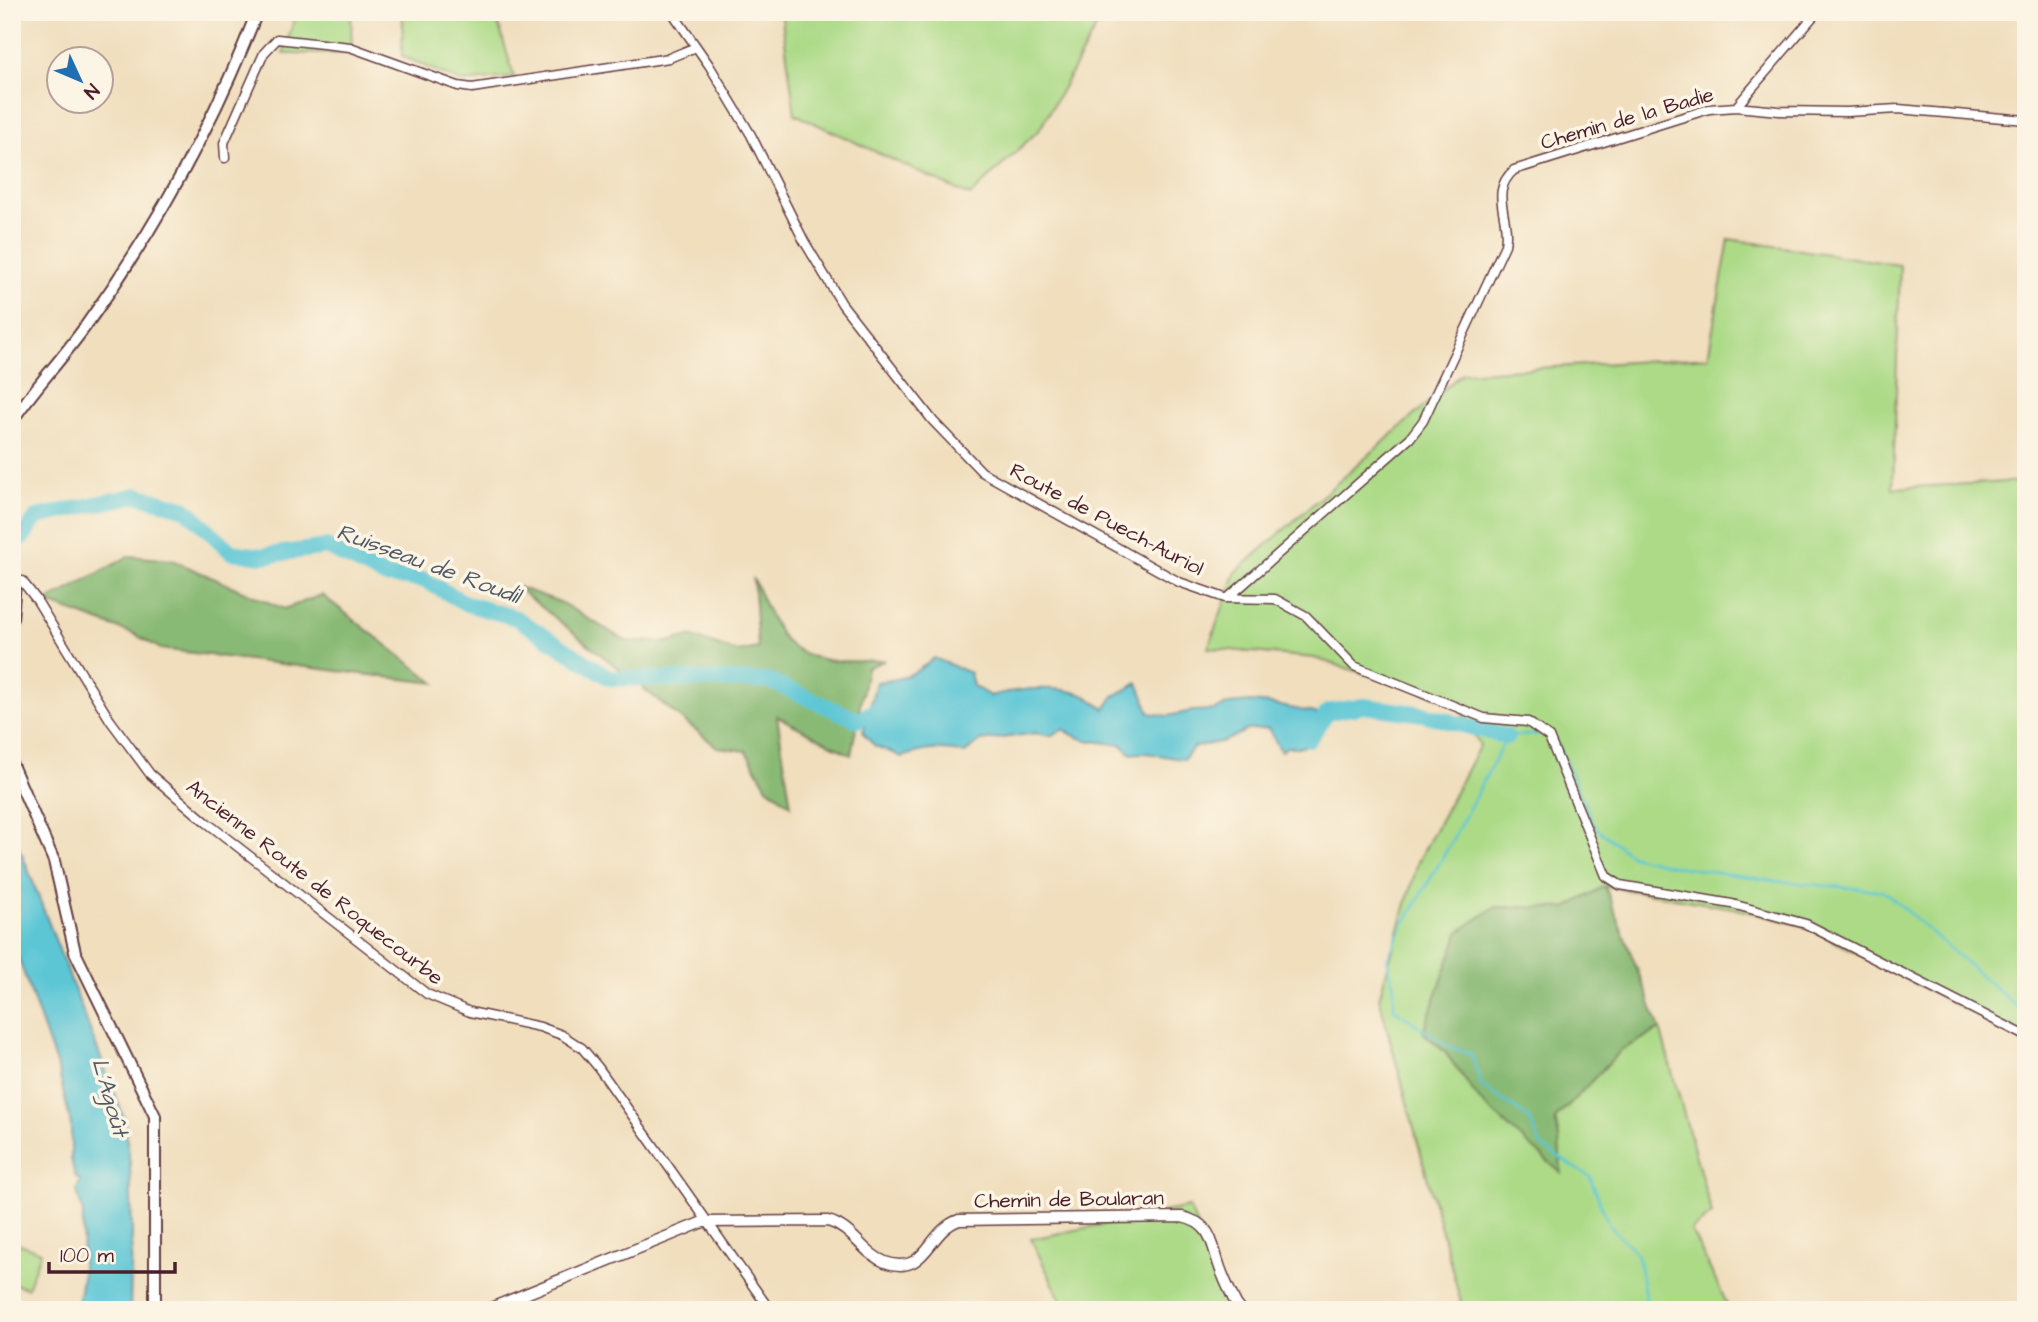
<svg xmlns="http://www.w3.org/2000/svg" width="2038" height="1322" font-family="'Architects Daughter',sans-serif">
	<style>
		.green { fill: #acda87; stroke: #7b7c59; stroke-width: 2 }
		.forest { fill: #89ba74; stroke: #6a6c50; stroke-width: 2 }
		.water { fill: #5bc6d5; stroke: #527280; stroke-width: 2 }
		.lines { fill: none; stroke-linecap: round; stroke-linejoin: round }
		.stream { stroke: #5bc6d5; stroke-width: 2.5 }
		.river { stroke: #5bc6d5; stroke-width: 16 }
		.minor-casing { stroke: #633c41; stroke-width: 11 }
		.tertiary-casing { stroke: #633c41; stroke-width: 13 }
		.secondary-casing { stroke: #633c41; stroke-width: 14 }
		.minor { stroke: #fff; stroke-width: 8 }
		.tertiary { stroke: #fff; stroke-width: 10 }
		.secondary { stroke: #fff; stroke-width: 10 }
		.labels { text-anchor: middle; stroke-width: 7; stroke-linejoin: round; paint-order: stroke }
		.street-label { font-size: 21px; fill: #4a1f2b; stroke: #fcf5e5 }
		.water-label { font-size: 23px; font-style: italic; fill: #505966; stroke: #fcf5e5 }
	</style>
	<rect width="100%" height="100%" fill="#fcf5e5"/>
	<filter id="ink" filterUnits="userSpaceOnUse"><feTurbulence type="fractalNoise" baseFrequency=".0143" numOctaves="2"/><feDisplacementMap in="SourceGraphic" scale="14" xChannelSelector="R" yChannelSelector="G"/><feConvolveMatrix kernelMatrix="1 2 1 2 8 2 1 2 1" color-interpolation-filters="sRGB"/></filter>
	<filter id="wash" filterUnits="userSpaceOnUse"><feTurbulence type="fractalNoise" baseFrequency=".00686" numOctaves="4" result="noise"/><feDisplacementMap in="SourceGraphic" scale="28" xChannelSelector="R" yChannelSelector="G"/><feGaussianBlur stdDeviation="1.57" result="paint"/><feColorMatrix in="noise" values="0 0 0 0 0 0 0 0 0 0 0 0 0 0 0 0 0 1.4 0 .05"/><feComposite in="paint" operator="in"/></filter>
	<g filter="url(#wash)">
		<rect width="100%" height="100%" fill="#f0debd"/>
		<path class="green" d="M297,12H351L352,53L283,54Z
			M403,12H495L514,77L461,82L402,56Z
			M781,12H1074L1097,26L1040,129L970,196L795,114Z
			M1729,239L1900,265L1893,488L2026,481V1041L1805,926L1733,908L1605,886L1566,908L1495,907L1423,1032L1445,1052L1481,1102L1559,1139L1555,1119L1621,1050L1660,1029L1712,1214L1691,1230L1730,1310H1463L1379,998L1418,862L1480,745L1456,702L1314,658L1208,648L1236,572L1462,373L1708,357Z
			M1189,1207L1233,1310H1066L1031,1239Z
			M12,1241L41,1252L27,1288L12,1283Z"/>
		<path class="forest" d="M1074,12H1242L1097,26Z
			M129,556L172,560L284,609L322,595L435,683L161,649L134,634L46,602Z
			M753,578C760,593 775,631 786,641C811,666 852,662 885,660L867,668L851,755L777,716L791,805L767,787L746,751L717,747L515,586L560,602L626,641L668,642L690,636L738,652L758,648Z
			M1605,886L1660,1029L1621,1050L1555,1119L1559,1139L1561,1173L1481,1102L1445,1052L1423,1032L1459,932L1495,907L1566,908Z"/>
		<path class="water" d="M934,658L970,673L973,686L990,696C1018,689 1052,685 1081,694C1090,697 1097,704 1105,709L1114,696L1138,683L1150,713L1168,716L1192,711L1215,710L1229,704L1250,702L1270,704L1316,713L1322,729L1303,747H1287L1281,751L1268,728L1247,730L1225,741L1194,747L1184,759C1165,758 1149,750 1131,754L1122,745C1101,741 1080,743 1064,729L1050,736L1036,733L981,741L965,753C940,748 927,748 902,757L875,746L863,733L876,682C901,680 914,675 934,658Z
			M12,836L22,854L124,1118L130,1164L132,1233L130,1310H79L78,1302L82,1278L83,1212L77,1191L80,1180L75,1176L71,1159V1125L59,1072L12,940Z"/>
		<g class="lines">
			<path class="stream" d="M1539,734L1507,737L1447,850L1403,926L1387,959L1394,988V1009L1448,1046L1471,1054L1482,1086L1529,1118L1541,1146L1590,1177L1609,1225L1638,1255L1647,1310
				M1549,734L1552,733L1596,828L1632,856L1675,866L1775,881L1884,891L2026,1015"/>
			<path class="river" d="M12,544L23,537L37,517L137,495L186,509L231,552L262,556L326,547L385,576L424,580L467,604L516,618L610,678L769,681L858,720L886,705
				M1309,739L1328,712L1364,706L1423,714L1507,737"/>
		</g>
	</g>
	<g filter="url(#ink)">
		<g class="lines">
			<defs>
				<path id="minor" d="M672,12L709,65L751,135L804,241L842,304L933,421L982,472L1179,582L1225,598L1275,599L1306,616L1354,666L1484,718L1528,722L1549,737L1606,876L1620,885L1732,904L1806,924L2026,1036
					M1736,107L1817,12
					M225,158L224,143L264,53L277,39L350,47L458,86L472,88L669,58L696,47
					M15,582L22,581L36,599L110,720L150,774L206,822L427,994L470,1012L540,1027L562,1035L582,1048L598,1067L770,1310
					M1229,597L1410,438L1423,421L1505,245C1511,216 1488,193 1514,170L1709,109L1736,107L1779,111L1847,112L1898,109L2026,120"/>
				<path id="tertiary" d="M486,1310L703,1222L828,1221C853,1228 862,1253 885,1262C927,1277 927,1231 959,1220L1182,1217C1215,1224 1211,1247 1222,1273C1227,1286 1233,1298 1239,1310"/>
				<path id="secondary" d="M12,421C35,387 64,357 87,324C156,228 214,123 257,12
					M12,566L15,582L12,619
					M12,765L54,861L75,952L155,1116V1310"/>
			</defs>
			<use href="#minor" class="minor-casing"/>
			<use href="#tertiary" class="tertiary-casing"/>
			<use href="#secondary" class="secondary-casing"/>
			<use href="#minor" class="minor"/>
			<use href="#tertiary" class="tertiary"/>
			<use href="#secondary" class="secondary"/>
		</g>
	</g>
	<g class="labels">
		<g class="street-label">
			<text transform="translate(1627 118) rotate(-16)" y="7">Chemin de la Badie</text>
			<text transform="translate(1107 519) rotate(28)" y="7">Route de Puech-Auriol</text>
			<text transform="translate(315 882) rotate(38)" y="7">Ancienne Route de Roquecourbe</text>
			<text transform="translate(1069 1199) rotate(-1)" y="7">Chemin de Boularan</text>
		</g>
		<g class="water-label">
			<text transform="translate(429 563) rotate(20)" y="8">Ruisseau de Roudil</text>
			<text transform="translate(111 1097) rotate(74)" y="8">L'Agoût</text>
		</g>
	</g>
	<rect width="2038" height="1322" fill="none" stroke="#fcf5e5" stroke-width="42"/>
	<g transform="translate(80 80) rotate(134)"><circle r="33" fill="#fcf5e5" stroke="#b59f9b" stroke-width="2"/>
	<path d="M0-5L12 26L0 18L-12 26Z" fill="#1f6fb2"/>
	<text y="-10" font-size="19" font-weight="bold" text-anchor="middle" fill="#4a1f2b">N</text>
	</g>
	<path d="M49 1262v10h126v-10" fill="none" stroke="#4a1f2b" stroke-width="3.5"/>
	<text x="60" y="1262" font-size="21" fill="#4a1f2b" stroke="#fcf5e5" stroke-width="5" paint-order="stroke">100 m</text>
</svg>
